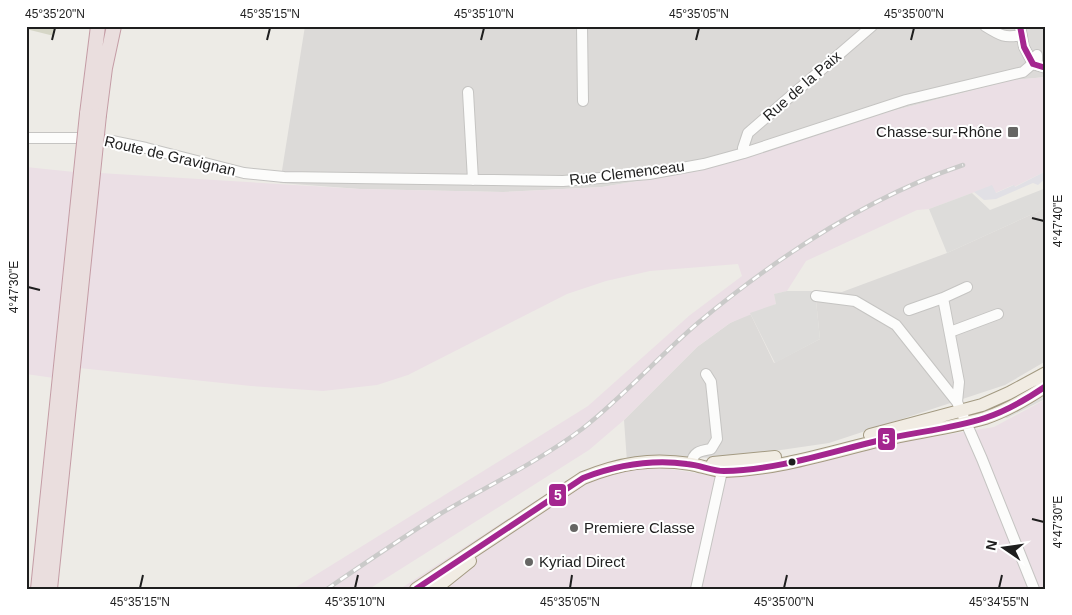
<svg xmlns="http://www.w3.org/2000/svg" width="1072" height="615" font-family="Arial,sans-serif">
	<style>
		.residential { fill: #dcdad8 }
		.industrial { fill: #ebdfe5 }
		.construction { fill: #d6d6c7 }
		.parking { fill: #dddcda }
		.plaza { fill: #e1e0e5 }
		.lines { fill: none; stroke-linecap: round; stroke-linejoin: round }
		.minor-casing { stroke: #c5c4c2; stroke-width: 12 }
		.major-casing { stroke: #a39a82; stroke-width: 14 }
		.highway-casing { stroke: #c49ca5; stroke-width: 16 }
		.minor { stroke: #fcfcfb; stroke-width: 10 }
		.major { stroke: #f1ece3; stroke-width: 12 }
		.highway { stroke: #eadede; stroke-width: 14 }
		.rail-casing { stroke: #cacac9; stroke-width: 4.5 }
		.rail { stroke: #fff; stroke-width: 2.5; stroke-dasharray: 8; stroke-linecap: butt }
		.highway-bridge-casing { stroke: #c49ca5; stroke-width: 16; stroke-linecap: butt }
		.highway-bridge { stroke: #eadede; stroke-width: 14 }
		.bus-1-casing { stroke: #fff; stroke-width: 10 }
		.bus-1 { stroke: #a4268f; stroke-width: 6 }
		.ticks { fill: none; stroke: #1e1e1e; stroke-width: 2 }
		.poi-dot { fill: #666664; stroke: #fff; stroke-width: 2 }
		.bus-dot { fill: #1e1e1e; stroke: #fff; stroke-width: 2 }
		.labels { text-anchor: middle; stroke-width: 4; stroke-linejoin: round; paint-order: stroke }
		.street-label { font-size: 15px; fill: #1e1e1e; stroke: #fff }
		.poi-label { font-size: 15px; fill: #1e1e1e; stroke: #fff; text-anchor: start }
		.line-badge { stroke: #fff; stroke-width: 2 }
		.badge-label { font-size: 14px; text-anchor: middle; font-weight: bold; fill: #fff }
		.neatline { fill: none; stroke: #1e1e1e; stroke-width: 2 }
		.ticks-label { font-size: 12px; text-anchor: middle; fill: #1e1e1e }
	</style>
	<rect width="100%" height="100%" fill="#edebe6"/>
	<path class="residential" d="M305,26H1046V77L1013,80L888,112L698,171L602,187L503,192L360,189L280,183Z
		M1046,206V361L1005,385L829,443L727,458L669,457L627,462L624,420L697,347L730,323L750,313L774,363L820,339L815,291L842,292L947,253L1037,212Z"/>
	<path class="industrial" d="M1046,77V171L1014,187L1013,185L995,193L991,186L929,209L917,210L806,261L787,291L774,294L776,304L730,323L697,347L624,420L589,450L369,589H293L588,406L690,315L742,276L738,264L650,271L606,281L567,294L408,375L377,385L323,391L251,386L79,368L100,173L360,189L503,192L602,187L699,171L888,112L1013,80Z
		M26,167L74,172L54,378L26,374Z
		M1046,399V589H400L572,477L627,462L714,476L895,443L994,427Z"/>
	<path class="construction" d="M26,26H54V36L26,29Z"/>
	<path class="parking" d="M1046,188V206L1037,212L947,253L929,209L972,193L990,210Z
		M787,291H815L820,339L775,363L750,313L776,304L774,294Z
		M1046,390L1045,399L1007,418L998,416Z"/>
	<path class="plaza" d="M1046,171V178L1038,185L1033,183L996,199L984,200L974,192L992,185L996,193L1014,185L1015,187Z"/>
	<g class="lines">
		<defs>
			<path id="minor" d="M582,26L583,101
				M985,26C1001,36 1004,38 1022,35
				M1020,26L1024,47L1033,64L1046,68
				M468,92L473,180
				M26,138H78L112,141L146,148L244,173L284,177L563,181L649,174L704,164L744,153L906,100L1023,72L1037,60V55
				M744,153L743,148L748,133L872,26
				M816,296L855,301L896,325L957,402
				M943,298L967,287
				M909,310L943,298L959,382L957,402L982,459L1034,589
				M950,332L998,314
				M691,465C693,452 699,451 711,449L717,439L711,382L706,374
				M696,589L722,471"/>
			<path id="major" d="M870,435L982,405L1009,393L1046,373
				M713,463L775,457
				M416,589L583,478C620,463 651,458 691,464C702,466 713,471 724,471C779,469 828,453 881,440C915,432 951,428 985,418C1006,411 1028,398 1046,386
				M435,589L470,561"/>
			<path id="highway" d="M87,114L98,26
				M99,115L105,68L114,26"/>
		</defs>
		<use href="#minor" class="minor-casing"/>
		<use href="#major" class="major-casing"/>
		<use href="#highway" class="highway-casing"/>
		<use href="#minor" class="minor"/>
		<use href="#major" class="major"/>
		<use href="#highway" class="highway"/>
		<defs>
			<path id="rail" d="M327,589C365,563 402,538 440,514C487,486 538,462 582,429C624,396 659,356 699,322C776,258 868,197 963,165"/>
		</defs>
		<use href="#rail" class="rail-casing"/>
		<use href="#rail" class="rail"/>
		<defs>
			<path id="highway-bridge" d="M38,589L87,114
				M50,589L99,115"/>
		</defs>
		<use href="#highway-bridge" class="highway-bridge-casing"/>
		<use href="#highway-bridge" class="highway-bridge"/>
		<defs>
			<path id="bus-1" d="M1020,26L1024,47L1033,64L1046,68
				M416,589L583,478C617,465 650,459 687,464C700,465 712,471 724,471C778,470 830,452 881,440C915,432 951,429 985,418C1007,411 1027,399 1046,386"/>
		</defs>
		<use href="#bus-1" class="bus-1-casing"/>
		<use href="#bus-1" class="bus-1"/>
	</g>
	<path class="ticks" d="M52,40L55,28M267,40L270,28M481,40L484,28M696,40L699,28M911,40L914,28M1032,218L1044,221M28,287L40,290M1032,519L1044,522M140,588L143,575M355,588L358,575M570,588L572,575M784,588L787,575M999,588L1002,575"/>
	<g class="poi-dot">
		<rect x="1007" y="126" width="12" height="12" rx="2.5"/>
		<circle cx="574" cy="528" r="5"/>
		<circle cx="529" cy="562" r="5"/>
	</g>
	<circle class="bus-dot" cx="792" cy="462" r="4.5"/>
	<g class="labels">
		<g class="street-label">
			<text transform="translate(802 86) rotate(-41)" y="5">Rue de la Paix</text>
			<text transform="translate(170 156) rotate(13)" y="5">Route de Gravignan</text>
			<text transform="translate(627 173) rotate(-7)" y="5">Rue Clemenceau</text>
		</g>
		<g class="poi-label">
			<text x="1002" y="137" text-anchor="end">Chasse-sur-Rhône</text>
			<text x="584" y="533">Premiere Classe</text>
			<text x="539" y="567">Kyriad Direct</text>
		</g>
	</g>
	<g class="line-badge">
		<rect x="877" y="427" width="19" height="24" rx="5" fill="#a4268f"/>
		<rect x="548" y="483" width="19" height="24" rx="5" fill="#a4268f"/>
	</g>
	<g class="badge-label">
		<text x="886" y="444">5</text>
		<text x="558" y="500">5</text>
	</g>
	<rect width="1072" height="615" fill="none" stroke="#ffffff" stroke-width="55"/>
	<g transform="translate(1004 548) rotate(283)" stroke="#ffffff" stroke-width="4" paint-order="stroke">
	<path d="M0-4L9 19L0 12L-9 19Z" fill="#1e1e1e"/>
	<text y="-8" font-size="14" font-weight="bold" text-anchor="middle" fill="#1e1e1e">N</text>
	</g>
	<rect x="28" y="28" width="1016" height="560" class="neatline"/>
	<g class="ticks-label">
		<text x="55" y="18">45°35'20"N</text>
		<text x="270" y="18">45°35'15"N</text>
		<text x="484" y="18">45°35'10"N</text>
		<text x="699" y="18">45°35'05"N</text>
		<text x="914" y="18">45°35'00"N</text>
		<text transform="translate(1058 221) rotate(-90)" y="4">4°47'40"E</text>
		<text transform="translate(14 287) rotate(-90)" y="4">4°47'30"E</text>
		<text transform="translate(1058 522) rotate(-90)" y="4">4°47'30"E</text>
		<text x="140" y="606">45°35'15"N</text>
		<text x="355" y="606">45°35'10"N</text>
		<text x="570" y="606">45°35'05"N</text>
		<text x="784" y="606">45°35'00"N</text>
		<text x="999" y="606">45°34'55"N</text>
	</g>
</svg>
